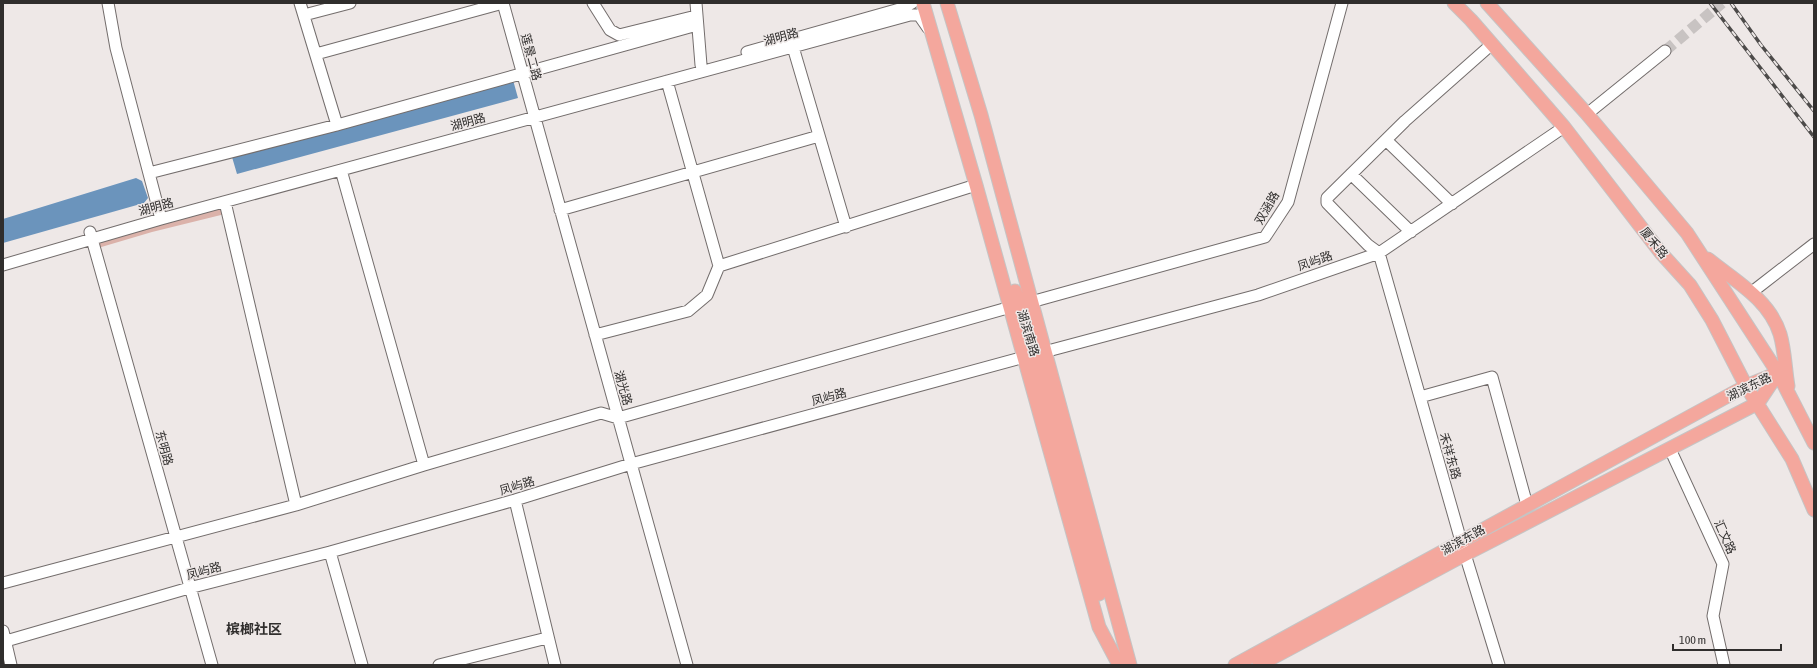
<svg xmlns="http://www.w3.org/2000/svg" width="1817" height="668" font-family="'Asap Condensed','Noto Sans SC',sans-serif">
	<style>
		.green { fill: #dbb2aa }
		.water { fill: #6b94bc }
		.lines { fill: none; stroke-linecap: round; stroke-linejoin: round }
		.minor-tunnel { stroke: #c8c3c2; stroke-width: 11; stroke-dasharray: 11 5.5; stroke-linecap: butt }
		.minor-casing { stroke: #736d6c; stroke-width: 13 }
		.major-casing { stroke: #c5c4c4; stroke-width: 15 }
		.minor { stroke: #fff; stroke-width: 11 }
		.major { stroke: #f4a79d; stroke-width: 13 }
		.rail-casing { stroke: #4d4b4a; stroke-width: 3.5 }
		.rail { stroke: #eee8e7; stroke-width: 2; stroke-dasharray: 6; stroke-linecap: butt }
		.labels { text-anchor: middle; stroke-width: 3; stroke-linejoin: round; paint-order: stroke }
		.street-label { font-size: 12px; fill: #302e2d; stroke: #eee8e7 }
		.quarter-label { font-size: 14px; font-weight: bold; fill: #302e2d; stroke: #eee8e7 }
	</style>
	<rect width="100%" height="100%" fill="#eee8e7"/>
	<path class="green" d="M222,205L225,214L152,232L98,248L96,238Z"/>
	<path class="water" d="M513,80L518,98L237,174L232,157Z
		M136,178L142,181L148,198L144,203L3,243V219Z"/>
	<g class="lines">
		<path class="minor-tunnel" d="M1665,51L1722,3"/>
		<defs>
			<path id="minor" d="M108,3L116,48L161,219
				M300,3L337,125
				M503,3L687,665
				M593,3L610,30L619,35L696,16
				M696,3L701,65
				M304,15L350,3
				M1492,44L1405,121L1327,198V203L1368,245L1379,253L1461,541L1499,665
				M793,47L846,227
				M747,52L903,8L912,3
				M316,54L503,3
				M667,81L719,266
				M1587,114L1665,51
				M1386,140L1452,204
				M341,170L424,465
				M149,173L337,125L697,25
				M1351,174L1411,232
				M225,202L296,505
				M560,210L819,136
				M90,232L212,665
				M3,265L161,219L910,15H919L928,28
				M1752,292L1814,244
				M1031,302L1265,237L1288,202L1342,3
				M595,335L688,311L707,295L719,266L976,185
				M1044,352L1258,295L1379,253L1564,127
				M1420,397L1492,377L1527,505
				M1670,449L1723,564L1713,616L1724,665
				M515,500L555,665
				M330,552L362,665
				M3,583L296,505L424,465L601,413L618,418L1018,305
				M3,631L11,665
				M6,641L189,588L330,552L515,500L631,464L1032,355
				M439,665L547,638"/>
			<path id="major" d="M923,3L976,185L1099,627L1118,663
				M947,3L981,115L1130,665
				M1454,3L1471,20L1564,127L1661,253L1690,285L1712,320L1746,386L1792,459L1814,510
				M1487,3L1587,114L1687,233L1778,373L1814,443
				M1708,259C1735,281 1769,299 1780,334C1785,351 1785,369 1788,386
				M1015,291L1035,354L1099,594
				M1235,665L1746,386L1778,373
				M1259,665L1466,554L1758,403L1778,373"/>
		</defs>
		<use href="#minor" class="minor-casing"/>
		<use href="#major" class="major-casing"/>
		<use href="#minor" class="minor"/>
		<use href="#major" class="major"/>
		<defs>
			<path id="rail" d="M1710,3L1814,137
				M1731,3L1761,45L1814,111"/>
		</defs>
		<use href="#rail" class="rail-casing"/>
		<use href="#rail" class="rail"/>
	</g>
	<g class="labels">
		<g class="street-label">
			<text transform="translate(781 37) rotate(-15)" y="4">湖明路</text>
			<text transform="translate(531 57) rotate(75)" y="4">莲景二路</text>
			<text transform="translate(468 122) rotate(-15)" y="4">湖明路</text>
			<text transform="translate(156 207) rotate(-15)" y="4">湖明路</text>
			<text transform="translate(1267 208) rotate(-60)" y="4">双涵路</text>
			<text transform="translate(1654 243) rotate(51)" y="4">厦禾路</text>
			<text transform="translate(1315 261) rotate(-19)" y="4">凤屿路</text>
			<text transform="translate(1028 333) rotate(73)" y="4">湖滨南路</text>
			<text transform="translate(1749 387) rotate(-26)" y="4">湖滨东路</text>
			<text transform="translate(623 388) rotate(74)" y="4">湖光路</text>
			<text transform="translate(829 397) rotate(-15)" y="4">凤屿路</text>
			<text transform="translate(164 448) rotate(75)" y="4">东明路</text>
			<text transform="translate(1450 456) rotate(74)" y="4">禾祥东路</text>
			<text transform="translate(517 486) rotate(-17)" y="4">凤屿路</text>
			<text transform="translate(1725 537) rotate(66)" y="4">汇文路</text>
			<text transform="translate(1463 540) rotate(-29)" y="4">湖滨东路</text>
			<text transform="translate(204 571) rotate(-15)" y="4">凤屿路</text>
		</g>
		<g class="quarter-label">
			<text x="254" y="634">槟榔社区</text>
		</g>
	</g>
	<rect width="1817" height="668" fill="none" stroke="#302e2d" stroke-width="8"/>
	<path d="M1673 644v6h108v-6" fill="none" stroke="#302e2d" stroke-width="2"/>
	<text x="1679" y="644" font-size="12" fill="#302e2d" stroke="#eee8e7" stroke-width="3" paint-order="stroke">100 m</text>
</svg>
